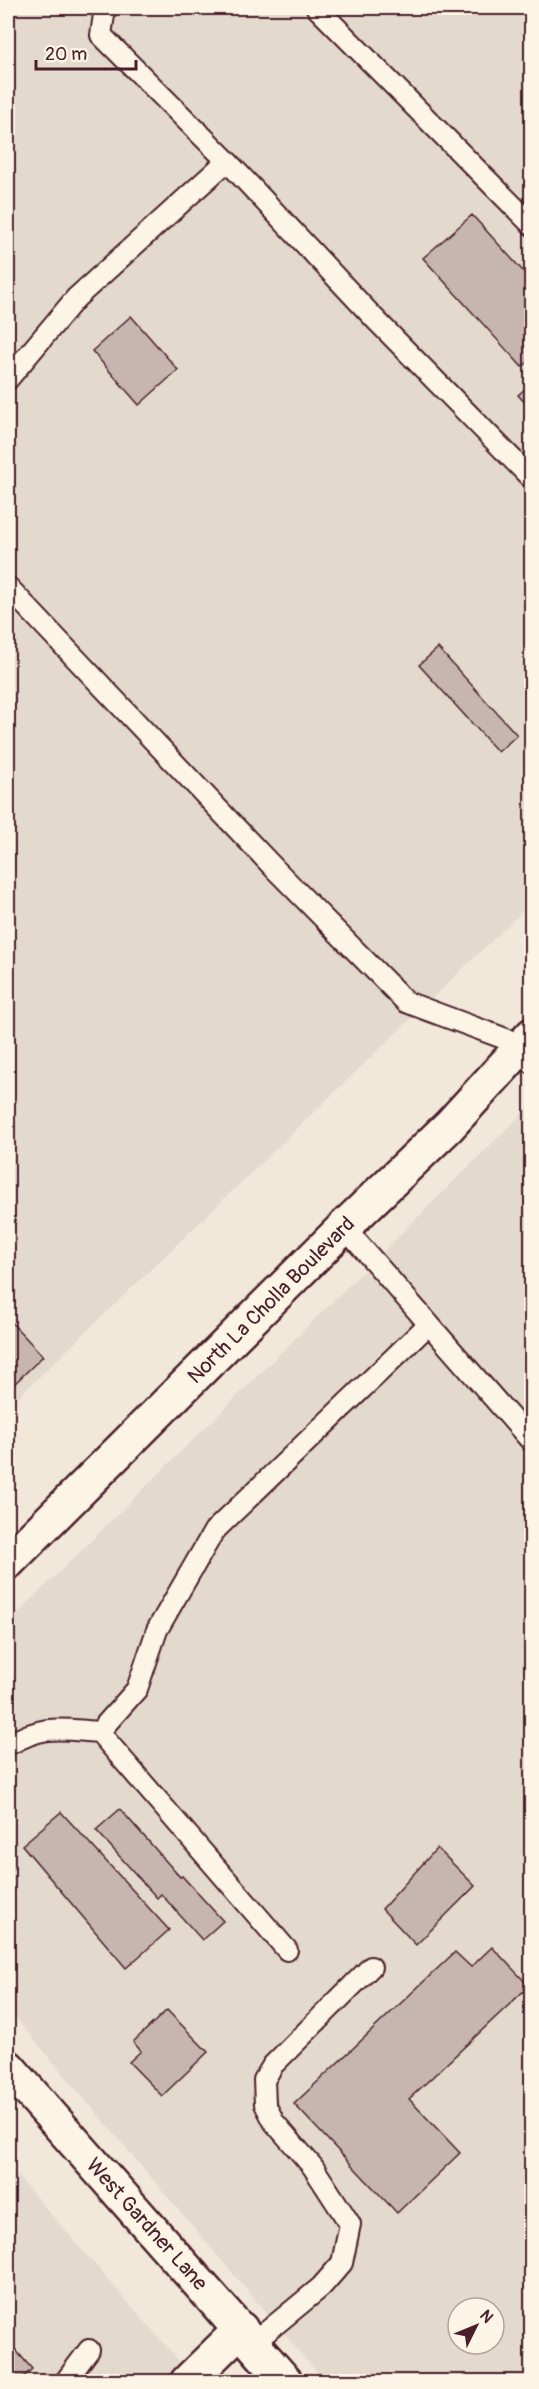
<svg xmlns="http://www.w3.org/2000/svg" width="539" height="2389" font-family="Pangolin,sans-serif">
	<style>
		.built { fill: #e4d9cd; fill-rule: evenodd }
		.building { fill: #c7b6af; stroke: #4a1f2b; stroke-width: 1.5 }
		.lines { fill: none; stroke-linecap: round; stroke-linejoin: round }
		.service-casing { stroke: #4a1f2b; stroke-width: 24 }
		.minor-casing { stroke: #4a1f2b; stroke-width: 38 }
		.tertiary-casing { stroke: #4a1f2b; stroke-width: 38 }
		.service { stroke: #fcf5e5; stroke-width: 20 }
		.minor { stroke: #fcf5e5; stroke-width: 33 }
		.tertiary { stroke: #fcf5e5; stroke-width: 33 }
		.labels { text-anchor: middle; stroke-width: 4.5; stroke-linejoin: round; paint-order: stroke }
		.street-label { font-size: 21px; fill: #4a1f2b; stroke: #fcf5e5 }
	</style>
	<rect width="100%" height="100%" fill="#f1e8da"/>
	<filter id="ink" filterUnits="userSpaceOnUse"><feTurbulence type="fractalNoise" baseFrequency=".0167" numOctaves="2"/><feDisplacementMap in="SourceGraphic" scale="12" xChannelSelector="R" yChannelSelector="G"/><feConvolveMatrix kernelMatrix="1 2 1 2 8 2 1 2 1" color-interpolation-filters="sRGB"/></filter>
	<g filter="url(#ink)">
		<path class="built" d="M8,8H531V903L8,1407Z
			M531,1105V2381H324L8,2009V1623ZM458,2308H494V2344H458Z
			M8,2165L197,2381H8Z"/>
		<path class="building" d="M472,215L532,281V359L522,367L423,258Z
			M131,316L178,370L139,405L92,351Z
			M532,383V410L518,395Z
			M438,648L517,735L498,752L419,665Z
			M8,1319L43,1356L8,1390Z
			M120,1809L180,1877L182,1876L223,1921L202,1940L161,1894L157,1898L96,1830Z
			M61,1812L169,1930L126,1968L22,1845Z
			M437,1848L475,1886L416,1945L382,1909Z
			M492,1947L529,1986L409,2099L460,2153L397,2213L294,2104L455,1952L471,1967Z
			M167,2010L208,2052L162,2096L129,2062L141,2051L133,2042Z
			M8,2341L32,2369L18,2382H8Z"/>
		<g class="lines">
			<defs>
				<path id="service" d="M105,8L101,35L227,161L374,318L532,479
					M317,8L532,225
					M8,379L76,298L227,161
					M8,587L275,869L406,1002L522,1045L532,1063
					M344,1227L532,1442
					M99,1732L287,1950
					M8,1745C44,1724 59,1729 99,1732L137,1689L157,1630L214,1531L429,1324
					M253,2343L321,2287L342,2263L350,2224L313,2167L274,2122L265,2104L264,2080L273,2065L371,1967
					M65,2382L89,2350"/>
				<path id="minor" d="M187,2382L241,2329"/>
				<path id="tertiary" d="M8,1562L344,1227L449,1126L532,1035
					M8,2067L286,2382"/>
			</defs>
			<use href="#service" class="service-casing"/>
			<use href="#minor" class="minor-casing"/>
			<use href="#tertiary" class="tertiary-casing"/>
			<use href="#service" class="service"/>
			<use href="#minor" class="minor"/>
			<use href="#tertiary" class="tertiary"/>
		</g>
	</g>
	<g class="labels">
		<g class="street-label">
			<text transform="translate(271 1300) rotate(-45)" y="7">North La Cholla Boulevard</text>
			<text transform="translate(147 2224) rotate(48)" y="7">West Gardner Lane</text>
		</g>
	</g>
	<rect width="539" height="2389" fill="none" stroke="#fcf5e5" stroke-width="30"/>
	<rect x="15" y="15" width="509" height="2359" fill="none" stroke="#4a1f2b" stroke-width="2" filter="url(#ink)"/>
	<g transform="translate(476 2326) rotate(47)"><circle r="28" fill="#fcf5e5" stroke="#b59f9b" stroke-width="1.5"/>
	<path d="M0-4.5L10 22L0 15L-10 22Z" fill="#4a1f2b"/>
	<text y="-9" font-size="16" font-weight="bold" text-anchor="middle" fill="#4a1f2b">N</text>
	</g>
	<path d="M36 60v9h100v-9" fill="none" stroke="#4a1f2b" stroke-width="3"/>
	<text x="45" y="60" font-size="18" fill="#4a1f2b" stroke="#fcf5e5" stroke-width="4.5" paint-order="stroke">20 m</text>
</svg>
